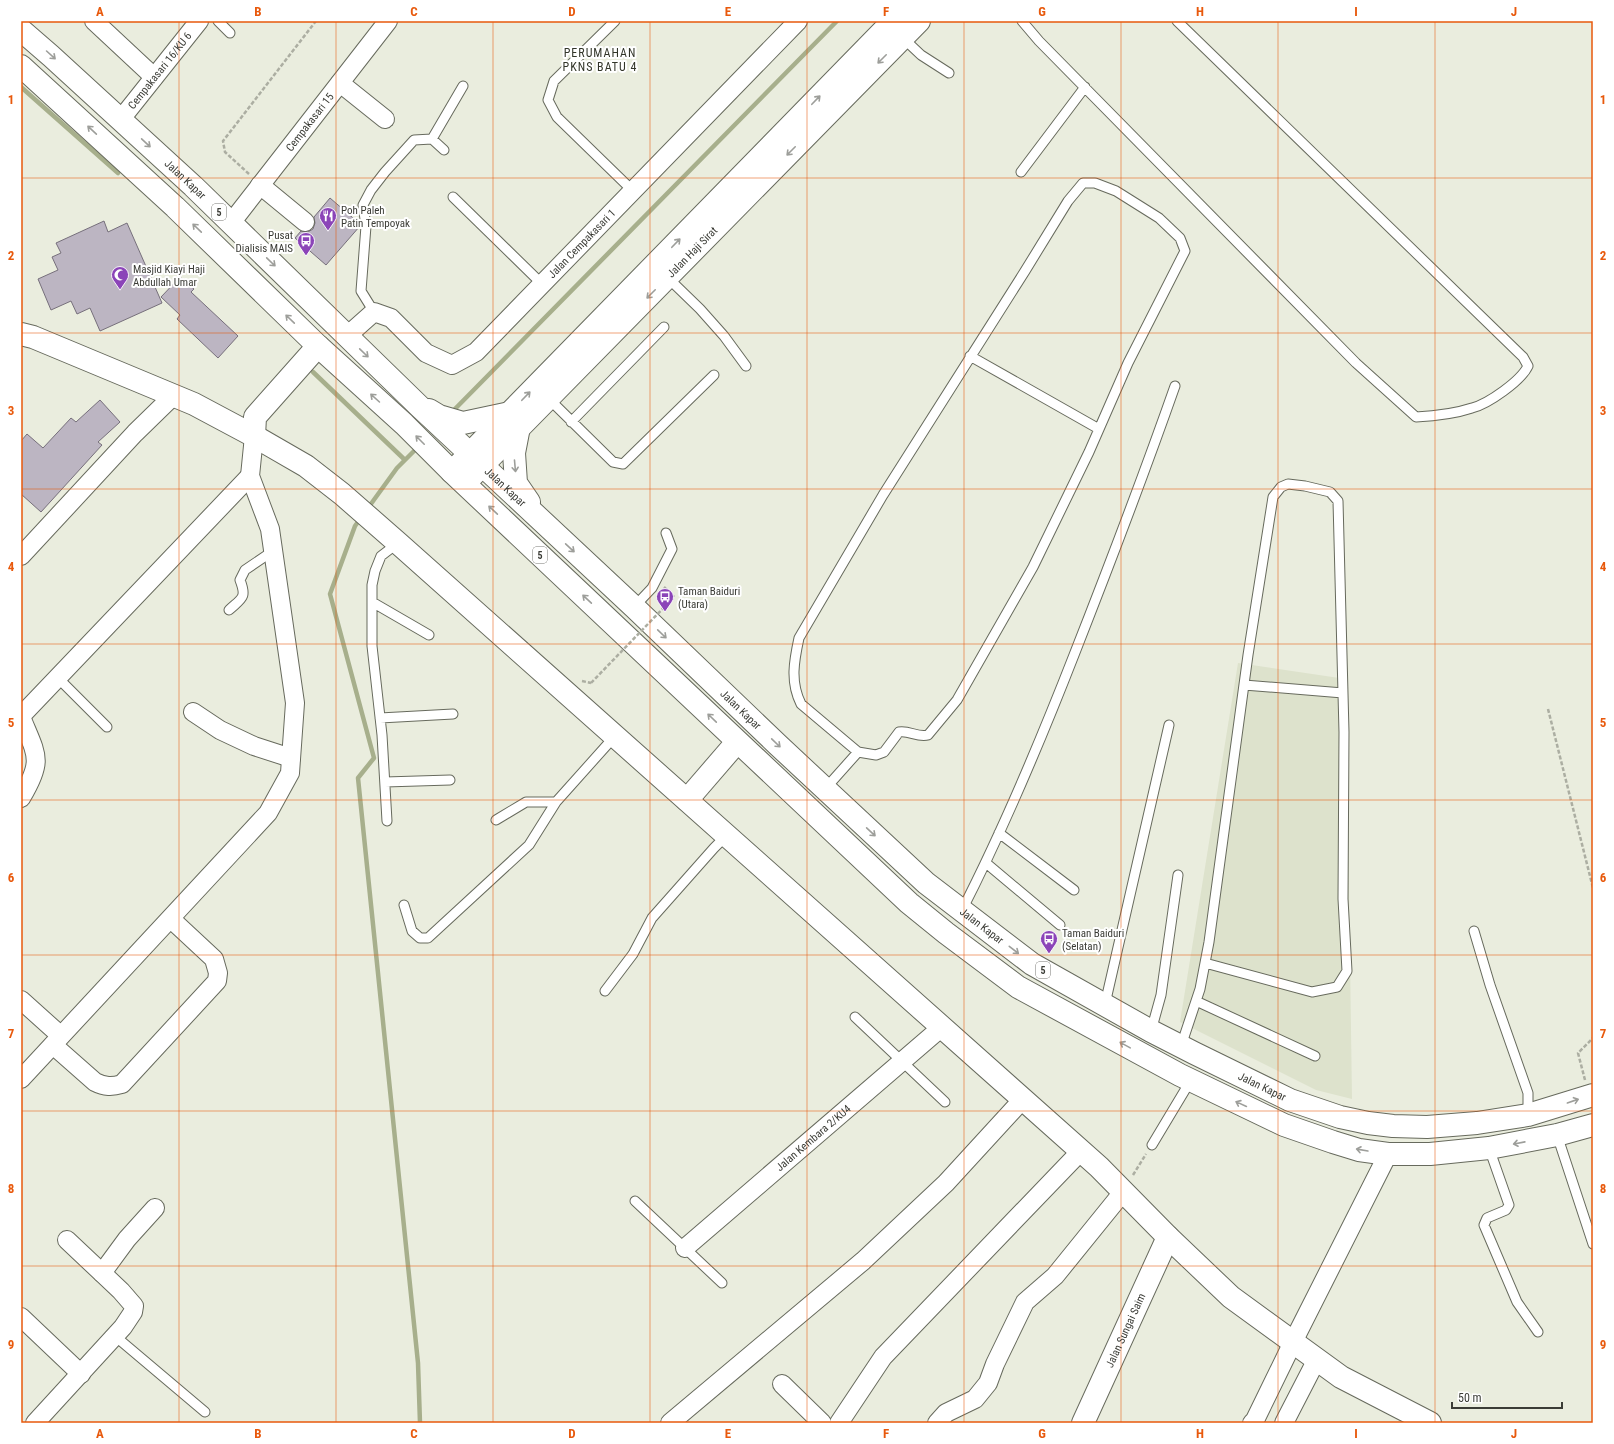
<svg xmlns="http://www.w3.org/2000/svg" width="1614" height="1444" font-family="'Roboto Condensed',sans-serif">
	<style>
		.built { fill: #dde2cc }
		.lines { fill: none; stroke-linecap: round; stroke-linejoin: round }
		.stream { stroke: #a7af8c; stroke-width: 4.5 }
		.building { fill: #bcb5c2; stroke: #766f7b }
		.lane-casing { stroke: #676a5d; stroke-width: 11 }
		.street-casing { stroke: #676a5d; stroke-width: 20 }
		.secondary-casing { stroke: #676a5d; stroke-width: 24 }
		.highway-casing { stroke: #676a5d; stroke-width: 24 }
		.path { stroke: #acaea2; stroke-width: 2.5; stroke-dasharray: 4 2; stroke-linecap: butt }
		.lane { stroke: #fff; stroke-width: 9 }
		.street { stroke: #fff; stroke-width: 18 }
		.secondary { stroke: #fff; stroke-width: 22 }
		.highway { stroke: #fff; stroke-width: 22 }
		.path-bridge { stroke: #acaea2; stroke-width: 2.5; stroke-dasharray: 4 2; stroke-linecap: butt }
		.oneway { stroke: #9d9e9a }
		.grid { fill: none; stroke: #e8590c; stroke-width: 1; stroke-opacity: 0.55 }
		.labels { text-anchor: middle; stroke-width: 4; stroke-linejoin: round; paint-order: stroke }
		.shield { fill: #fff; stroke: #767672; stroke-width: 1 }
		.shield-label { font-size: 10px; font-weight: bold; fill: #3b3c36 }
		.street-label { font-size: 11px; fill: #3b3c36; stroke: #fff }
		.poi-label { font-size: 11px; fill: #3b3c36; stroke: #fff; text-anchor: start }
		.neighbourhood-label { font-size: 12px; letter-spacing: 1px; fill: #323529; stroke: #fff }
		.neatline { fill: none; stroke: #e8590c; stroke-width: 1.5 }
		.grid-label { font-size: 13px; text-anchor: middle; font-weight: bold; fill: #e8590c }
	</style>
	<rect width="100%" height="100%" fill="#eaedde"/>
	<path class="built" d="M1238,663L1346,679L1352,1099L1316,1090L1180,1022Z"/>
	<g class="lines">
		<path class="stream" d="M21,87L118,173
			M313,372L405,460
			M451,413L837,21
			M368,508L397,468L419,446
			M360,519L355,526L330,594L374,758L358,778L418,1363L420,1423"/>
	</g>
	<path class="building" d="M330,198L360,224V226L326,265L295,238L301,231L308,232L313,229L315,223L314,217Z
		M104,221L108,232L127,223L162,303L100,331L90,308L77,314L71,301L51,310L38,279L58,270L52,257L61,253L56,243Z
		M180,277L194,289L191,292L238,336L218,358L177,319L180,315L161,297Z
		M100,400L120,422L98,442L102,445L41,512L21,494V441L27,434L43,448L71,418L76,422Z"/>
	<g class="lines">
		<defs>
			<path id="lane" d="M218,21L230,33
				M615,21L554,81L548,100L557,117L633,191
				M1022,21L1039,41L1356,363L1416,417C1435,416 1454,414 1472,408C1488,404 1521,381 1528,366L1523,357L1177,21
				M903,38L921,55L949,73
				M432,139L463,86
				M1021,172L1085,87
				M1083,183H1095L1116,191L1159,218L1180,238L1185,251L1128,363L1089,452L1033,567L957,700L928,735C918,738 909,730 899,732L884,752L876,755L858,752L801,704C790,682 794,661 799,638L883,495L1025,271L1068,201Z
				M453,197L542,284
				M667,277L700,309L724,336L746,366
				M374,312L361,291L366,226L363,205L371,190L385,172L414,140L432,139L444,150
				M970,356L1099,429
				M548,398L613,462L623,464L714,375
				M571,422L664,327
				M372,602L429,635
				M634,607L652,588L672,549L666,533
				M229,610C242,598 247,598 240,580L245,570L273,551
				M57,677L107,727
				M1244,685L1343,693
				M380,718L453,714
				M385,782L450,780
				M825,789L858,752
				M496,820L526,802H556
				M387,821L382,735L372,646V585L375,571L381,556L398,543
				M999,833L1074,890
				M986,863L1060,925
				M404,905L412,931L420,938H428L529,845L556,802L615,736
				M962,910C1004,828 1040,742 1074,655C1109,566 1143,477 1175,386
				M1474,931L1490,985L1528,1093V1115
				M605,991L633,954L652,918L714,848L727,835
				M1196,1001L1315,1056
				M1105,1004L1169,725
				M855,1017L945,1102
				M1151,1031L1161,995L1178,875
				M1181,1046L1200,989L1209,942L1248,655L1273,497L1281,487L1288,484L1305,486L1330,492L1338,501L1344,732L1343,899L1347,971L1337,987L1312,992L1205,963
				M1557,1135L1593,1244
				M1152,1145L1191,1080
				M1489,1148L1509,1205L1506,1210L1487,1218L1484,1225L1517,1302L1538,1332
				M635,1201L722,1283
				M115,1336L205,1412"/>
			<g id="street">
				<path d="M94,21L154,77"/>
				<path d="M340,83L385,119"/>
				<path id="s1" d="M121,119L199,21"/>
				<path d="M260,185L305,222"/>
				<path id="s2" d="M231,223L388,21"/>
				<path id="s3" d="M347,336L374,312L391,318L426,353L452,365L476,352L798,21"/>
				<path d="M21,556L135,433L174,395"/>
				<path d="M193,712L220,730L254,746L291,758"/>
				<path d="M21,716L250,476"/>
				<path d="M21,717C37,756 44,760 21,798"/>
				<path d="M21,1000L60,1035"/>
				<path d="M53,1045L95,1082C105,1087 112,1087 122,1084L217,981L218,973L214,959L171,919"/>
				<path d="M21,1079L268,813L290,773L295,703L270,529L250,476L254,436"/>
				<path d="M67,1240L102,1273"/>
				<path id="s4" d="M685,1248L942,1027"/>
				<path d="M21,1317L81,1374"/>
				<path d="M782,1384L822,1423"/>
				<path d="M35,1423L123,1327L133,1312L134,1306L121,1291L102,1273L127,1239L155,1208"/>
				<path d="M670,1423L863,1261L946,1183L1023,1099"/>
				<path d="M839,1423L883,1357L1081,1151"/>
				<path d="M937,1423L946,1413L975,1399L988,1383L995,1364L1025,1302L1055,1276L1123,1192"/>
				<path d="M1252,1423L1255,1420L1293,1342L1388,1154"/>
				<path d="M1284,1423L1317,1359"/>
			</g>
			<g id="secondary">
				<path d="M21,334L33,337L194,404L254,436L306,466L342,494L398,543L1099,1167L1168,1237L1231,1297L1341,1377L1430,1423"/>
				<path d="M254,436L255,417L318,346"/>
				<path d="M452,472L893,21"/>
				<path id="s5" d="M465,483L919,21"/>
				<path id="s6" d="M1083,1423L1168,1237"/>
			</g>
			<g id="highway">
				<path id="s7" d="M21,30L51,56L193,186L420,407L634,607L778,745L926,883L1032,964L1151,1031L1194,1053L1290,1100L1340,1117L1368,1123L1393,1126L1427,1127L1477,1123L1528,1115L1593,1095"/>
				<path d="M21,66L175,207L318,346L404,424L452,472L909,903L946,933L1018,987L1180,1075L1284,1125L1333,1142L1359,1150L1388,1154H1430L1489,1148L1557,1135L1593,1125"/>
				<path d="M429,410L439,416L463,423L510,413"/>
				<path d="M519,427L514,453L516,483L529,502"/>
				<path d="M687,800L737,742"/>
			</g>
		</defs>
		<use href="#lane" class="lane-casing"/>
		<use href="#street" class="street-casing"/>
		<use href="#secondary" class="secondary-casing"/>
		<use href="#highway" class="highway-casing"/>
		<path class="path" d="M249,174L225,152L223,141L316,21
			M664,587L674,597
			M582,681L591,683
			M1548,709L1593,888
			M1585,1080L1578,1053L1593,1038
			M1133,1175L1146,1154"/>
		<use href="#lane" class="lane"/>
		<use href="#street" class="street"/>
		<use href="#secondary" class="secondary"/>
		<use href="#highway" class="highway"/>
		<path class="path-bridge" d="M591,683L674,597"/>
	</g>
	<defs><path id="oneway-shaft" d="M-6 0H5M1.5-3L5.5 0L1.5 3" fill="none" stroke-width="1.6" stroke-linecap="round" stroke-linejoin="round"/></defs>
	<g class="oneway">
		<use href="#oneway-shaft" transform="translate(51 55) rotate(42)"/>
		<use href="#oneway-shaft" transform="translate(882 59) rotate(135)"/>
		<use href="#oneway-shaft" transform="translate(816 100) rotate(-46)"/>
		<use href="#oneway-shaft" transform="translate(92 130) rotate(-137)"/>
		<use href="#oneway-shaft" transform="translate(146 143) rotate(43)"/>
		<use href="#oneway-shaft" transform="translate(791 151) rotate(135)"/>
		<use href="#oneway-shaft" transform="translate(197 228) rotate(-136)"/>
		<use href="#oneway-shaft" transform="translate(676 243) rotate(-46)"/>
		<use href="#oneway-shaft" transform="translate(271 262) rotate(44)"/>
		<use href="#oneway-shaft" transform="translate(651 294) rotate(135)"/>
		<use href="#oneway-shaft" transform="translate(290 319) rotate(-136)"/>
		<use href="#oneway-shaft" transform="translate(364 353) rotate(44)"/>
		<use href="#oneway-shaft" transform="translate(526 396) rotate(-46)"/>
		<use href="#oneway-shaft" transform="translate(375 398) rotate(-138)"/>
		<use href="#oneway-shaft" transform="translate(420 440) rotate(-135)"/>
		<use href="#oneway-shaft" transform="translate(515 466) rotate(85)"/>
		<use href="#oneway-shaft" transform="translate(493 510) rotate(-137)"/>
		<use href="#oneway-shaft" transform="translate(570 548) rotate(43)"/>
		<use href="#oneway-shaft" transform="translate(587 599) rotate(-137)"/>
		<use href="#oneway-shaft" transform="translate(662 634) rotate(44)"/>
		<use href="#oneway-shaft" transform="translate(712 718) rotate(-136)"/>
		<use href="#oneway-shaft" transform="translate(776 743) rotate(44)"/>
		<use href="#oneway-shaft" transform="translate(871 832) rotate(43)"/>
		<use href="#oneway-shaft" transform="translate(1014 950) rotate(38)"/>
		<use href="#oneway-shaft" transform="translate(1125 1045) rotate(-151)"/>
		<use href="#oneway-shaft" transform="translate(1573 1101) rotate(-19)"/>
		<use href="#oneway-shaft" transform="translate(1241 1104) rotate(-155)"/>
		<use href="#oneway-shaft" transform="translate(1519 1143) rotate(169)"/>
		<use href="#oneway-shaft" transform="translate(1362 1150) rotate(-170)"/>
	</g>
	<path class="grid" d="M179,21V1423M336,21V1423M493,21V1423M650,21V1423M807,21V1423M964,21V1423M1121,21V1423M1278,21V1423M1435,21V1423M21,178H1593M21,333H1593M21,489H1593M21,644H1593M21,800H1593M21,955H1593M21,1111H1593M21,1266H1593"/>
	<defs>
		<symbol id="restaurant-pin" viewBox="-11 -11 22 30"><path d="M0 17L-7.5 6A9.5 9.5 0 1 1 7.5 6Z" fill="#8b44b8" stroke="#fff"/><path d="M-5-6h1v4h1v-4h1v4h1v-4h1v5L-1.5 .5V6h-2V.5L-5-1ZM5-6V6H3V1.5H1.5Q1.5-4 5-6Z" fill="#fff"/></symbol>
		<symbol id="bus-pin" viewBox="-11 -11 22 30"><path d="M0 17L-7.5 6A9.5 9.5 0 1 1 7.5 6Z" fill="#8b44b8" stroke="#fff"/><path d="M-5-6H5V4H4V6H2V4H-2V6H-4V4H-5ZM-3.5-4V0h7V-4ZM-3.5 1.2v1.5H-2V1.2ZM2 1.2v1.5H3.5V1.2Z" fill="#fff"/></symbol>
		<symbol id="mosque-pin" viewBox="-11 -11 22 30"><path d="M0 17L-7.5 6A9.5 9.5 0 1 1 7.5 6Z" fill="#8b44b8" stroke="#fff"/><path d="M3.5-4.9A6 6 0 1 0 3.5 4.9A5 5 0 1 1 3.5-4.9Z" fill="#fff"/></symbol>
	</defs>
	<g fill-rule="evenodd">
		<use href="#restaurant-pin" x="318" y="206" width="20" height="27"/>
		<use href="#bus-pin" x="296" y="231" width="20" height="27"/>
		<use href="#mosque-pin" x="110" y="265" width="20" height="27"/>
		<use href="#bus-pin" x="655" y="587" width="20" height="27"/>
		<use href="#bus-pin" x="1039" y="929" width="20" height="27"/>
	</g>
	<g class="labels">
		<g class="shield">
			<rect x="212" y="204" width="14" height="16" rx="3"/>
			<rect x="533" y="547" width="14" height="16" rx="3"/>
			<rect x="1036" y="962" width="14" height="16" rx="3"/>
		</g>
		<g class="shield-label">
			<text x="219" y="216">5</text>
			<text x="540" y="559">5</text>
			<text x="1043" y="974">5</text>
		</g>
		<g class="street-label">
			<text dy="4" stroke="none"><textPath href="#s1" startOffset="62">Cempakasari 16/KU 6</textPath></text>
			<text dy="4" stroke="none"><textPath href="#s2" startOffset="128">Cempakasari 15</textPath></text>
			<text dy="4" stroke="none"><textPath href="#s7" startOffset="222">Jalan Kapar</textPath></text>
			<text dy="4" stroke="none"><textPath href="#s3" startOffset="311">Jalan Cempakasari 1</textPath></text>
			<text dy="4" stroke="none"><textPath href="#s5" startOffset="324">Jalan Haji Sirat</textPath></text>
			<text dy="4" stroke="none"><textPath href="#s7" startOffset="666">Jalan Kapar</textPath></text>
			<text dy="4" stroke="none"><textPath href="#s7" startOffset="990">Jalan Kapar</textPath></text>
			<text dy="4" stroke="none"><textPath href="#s7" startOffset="1314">Jalan Kapar</textPath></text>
			<text dy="4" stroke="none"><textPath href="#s7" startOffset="1638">Jalan Kapar</textPath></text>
			<text dy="4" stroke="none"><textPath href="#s4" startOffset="169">Jalan Kembara 2/KU4</textPath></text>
			<text dy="4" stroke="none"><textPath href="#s6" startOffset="102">Jalan Sungai Saim</textPath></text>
		</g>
		<g class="poi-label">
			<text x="341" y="214">Poh Paleh<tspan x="341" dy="13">Patin Tempoyak</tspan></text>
			<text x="293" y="239" text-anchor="end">Pusat<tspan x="293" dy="13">Dialisis MAIS</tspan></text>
			<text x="133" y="273">Masjid Kiayi Haji<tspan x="133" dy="13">Abdullah Umar</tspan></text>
			<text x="678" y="595">Taman Baiduri<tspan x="678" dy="13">(Utara)</tspan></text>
			<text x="1062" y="937">Taman Baiduri<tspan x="1062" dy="13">(Selatan)</tspan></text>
		</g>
		<g class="neighbourhood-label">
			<text x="600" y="57">PERUMAHAN<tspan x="600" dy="14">PKNS BATU 4</tspan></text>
		</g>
	</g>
	<rect width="1614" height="1444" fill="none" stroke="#ffffff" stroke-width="44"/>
	<path d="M1452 1402v6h110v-6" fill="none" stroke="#3b3c36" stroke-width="2"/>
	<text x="1458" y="1402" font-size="12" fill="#3b3c36" stroke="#ffffff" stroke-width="3" paint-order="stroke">50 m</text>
	<rect x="22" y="22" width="1570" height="1400" class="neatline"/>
	<g class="grid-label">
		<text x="100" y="16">A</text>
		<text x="258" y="16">B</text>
		<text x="414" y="16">C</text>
		<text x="572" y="16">D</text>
		<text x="728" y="16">E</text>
		<text x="886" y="16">F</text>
		<text x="1042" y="16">G</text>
		<text x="1200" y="16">H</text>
		<text x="1356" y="16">I</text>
		<text x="1514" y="16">J</text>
		<text x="11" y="104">1</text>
		<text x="1603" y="104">1</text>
		<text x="11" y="260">2</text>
		<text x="1603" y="260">2</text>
		<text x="11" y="415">3</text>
		<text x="1603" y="415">3</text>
		<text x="11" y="571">4</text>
		<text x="1603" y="571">4</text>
		<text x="11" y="727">5</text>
		<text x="1603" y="727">5</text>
		<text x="11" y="882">6</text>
		<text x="1603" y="882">6</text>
		<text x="11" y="1038">7</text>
		<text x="1603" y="1038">7</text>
		<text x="11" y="1193">8</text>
		<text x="1603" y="1193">8</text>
		<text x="11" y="1349">9</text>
		<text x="1603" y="1349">9</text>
		<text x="100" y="1438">A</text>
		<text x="258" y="1438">B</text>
		<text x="414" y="1438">C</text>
		<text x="572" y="1438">D</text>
		<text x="728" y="1438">E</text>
		<text x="886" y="1438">F</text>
		<text x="1042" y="1438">G</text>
		<text x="1200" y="1438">H</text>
		<text x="1356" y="1438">I</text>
		<text x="1514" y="1438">J</text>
	</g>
</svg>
